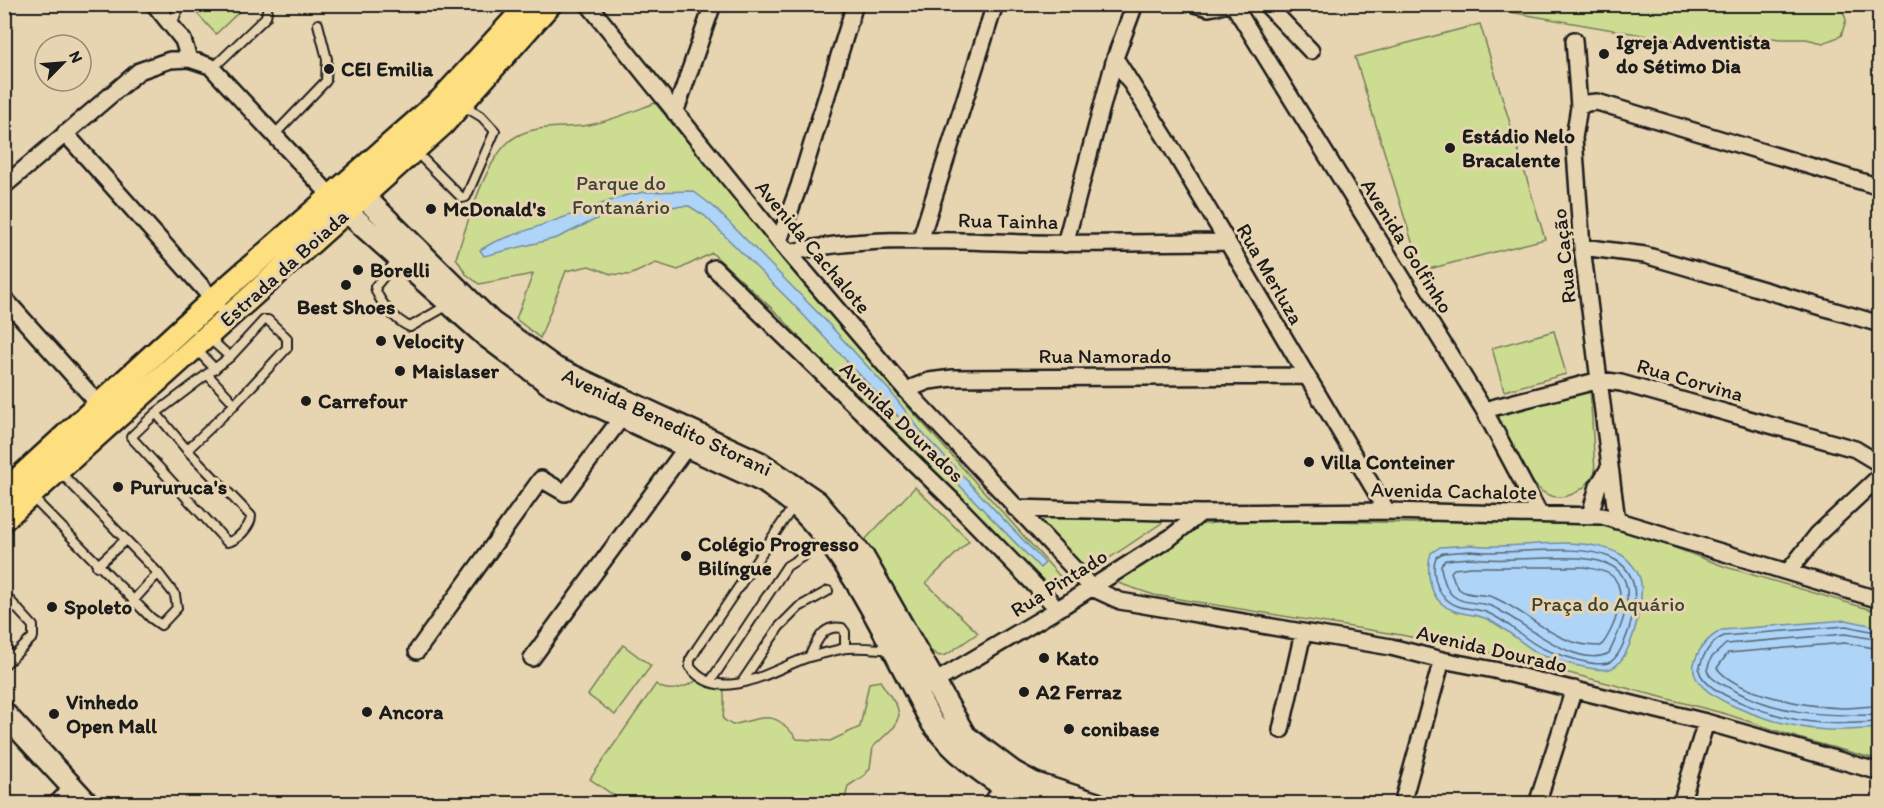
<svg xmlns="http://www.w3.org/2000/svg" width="1884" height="808" font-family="Itim,sans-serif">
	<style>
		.green { fill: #ccdd92; stroke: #747c57; stroke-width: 1.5 }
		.water { fill: #aed4f8; stroke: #748aa0; stroke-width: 1.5 }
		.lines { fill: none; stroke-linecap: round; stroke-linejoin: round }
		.shore { stroke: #566674; stroke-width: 1.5 }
		.lane-casing { stroke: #1c1c1c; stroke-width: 12 }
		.street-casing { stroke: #1c1c1c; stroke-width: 20 }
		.secondary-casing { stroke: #1c1c1c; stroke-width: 26 }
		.primary-casing { stroke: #1c1c1c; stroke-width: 27 }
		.lane { stroke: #e7d4b1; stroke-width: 8 }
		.street { stroke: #e7d4b1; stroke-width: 15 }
		.secondary { stroke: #e7d4b1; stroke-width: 21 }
		.primary { stroke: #fddf80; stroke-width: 22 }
		.poi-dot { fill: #1c1c1c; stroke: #e7d4b1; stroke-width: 2 }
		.labels { text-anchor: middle; stroke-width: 6; stroke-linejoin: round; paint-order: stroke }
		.poi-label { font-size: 21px; font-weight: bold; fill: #1c1c1c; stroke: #e7d4b1; text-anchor: start }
		.park-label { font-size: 21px; fill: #3f4334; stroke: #e7d4b1 }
		.street-label { font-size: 21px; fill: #1c1c1c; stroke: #e7d4b1 }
	</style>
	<rect width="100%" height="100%" fill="#e7d4b1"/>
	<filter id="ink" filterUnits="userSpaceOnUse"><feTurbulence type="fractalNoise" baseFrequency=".0167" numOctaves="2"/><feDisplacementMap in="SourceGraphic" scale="12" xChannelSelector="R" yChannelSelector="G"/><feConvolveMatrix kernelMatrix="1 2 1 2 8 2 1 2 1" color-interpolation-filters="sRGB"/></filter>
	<g filter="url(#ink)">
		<path class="green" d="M194,5V4L246,5L216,34L191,7Z
			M1841,5L1846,20L1841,36L1823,43L1806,39H1780L1749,35L1734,51L1510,12L1495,5Z
			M1480,24L1545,239L1421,271L1355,57Z
			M655,103L901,399L1065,582L1049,590L879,414L827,368L781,317L712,253L678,270L656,263L630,275L611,274L589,266L566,271L540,338L516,319L533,274L479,284L466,274L456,258C467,226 486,152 517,136C539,124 565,129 589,125C611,121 634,111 655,103Z
			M1554,331L1566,374L1504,391L1492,348Z
			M1590,387L1595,472C1585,493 1558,507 1538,488C1525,476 1508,440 1498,424L1500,412Z
			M915,487L969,541L926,583L978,633L946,655L939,656L923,646L862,543Z
			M1044,519L1166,520L1093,569H1083L1041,525Z
			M1251,519L1414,523L1451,520L1568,521L1599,525L1633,532L1726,567L1879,612V760L1802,739L1726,714L1500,655L1401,635L1154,595L1115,582L1196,525Z
			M623,645L651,666L615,715L588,695Z
			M710,673C729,683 724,700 723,719L732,725C766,717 774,709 797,739L830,741L860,727L869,683L880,681L897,706L899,715L895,726L873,747L870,768L865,775L848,786L844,803H625L590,779L656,684C673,698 695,681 710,673Z"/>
		<path class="water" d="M693,191L714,207L825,320L890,391L924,435L1045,563L1040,568L932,457L891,408L791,302L705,216L689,206L632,208L607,214L557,238L484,256L480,250L494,242L627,195L645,192Z
			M1472,545C1517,551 1579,532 1620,554C1629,559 1640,573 1641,583C1644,602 1631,662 1610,669C1602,671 1588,668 1579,666C1565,663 1549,659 1536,652C1520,642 1504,627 1487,619C1471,612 1455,616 1441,603C1429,593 1426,567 1431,553L1440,547Z
			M1846,620L1879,627V728C1854,730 1827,732 1801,727C1775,722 1687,699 1694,664C1698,649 1709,637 1722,630Z"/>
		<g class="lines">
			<path class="shore" d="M1472,551C1533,559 1664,518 1629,629C1626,638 1618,660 1608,663C1600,665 1589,663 1581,661C1568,657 1554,654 1542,648C1523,639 1508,621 1488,613C1473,607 1459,611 1446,599C1436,591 1431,569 1436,557L1443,553Z
				M1471,558C1546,568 1675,521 1609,653C1576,671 1519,618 1491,606C1478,601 1463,605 1452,595C1446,589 1441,573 1441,565L1445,560Z
				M1584,567C1592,569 1606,570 1612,576C1630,591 1613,632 1601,646C1556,647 1533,615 1495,598C1485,593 1468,597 1459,589C1455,585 1453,577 1451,572L1454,569L1471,567Z
				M1880,633L1846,626L1724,636C1710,642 1702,656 1699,670C1704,696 1781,718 1805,721C1830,725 1854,723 1880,722
				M1880,640L1845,634L1726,644L1711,658L1707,670C1710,679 1720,683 1728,687C1776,715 1825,716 1880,715
				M1880,649L1845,643L1728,653L1717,668C1737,695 1810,707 1842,708C1855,708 1867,706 1880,706"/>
			<defs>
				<path id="lane" d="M172,25L180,4
					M212,69L266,17L268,4
					M274,135L326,81L327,59L318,24
					M415,151L462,198L466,197L495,131L482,117L464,106
					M397,260L375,287C378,301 396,321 410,327L448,305
					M209,338L230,357
					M196,349L215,369
					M207,374L235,404
					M156,413L187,450L251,516C251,526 237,541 227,542L131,437L156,413L230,357L264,320H268L287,338V348L235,404L187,450
					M31,496L151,618L161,625L177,608L175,595L158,573L59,471
					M795,504L698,647L690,660V667C721,707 774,668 809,657C819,654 830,652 841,649C856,646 876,649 892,650
					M97,566L124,541
					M4,594L33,626V637L13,657
					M133,601L158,573
					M4,648L13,657L4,665
					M809,657C817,642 822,624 842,628L845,632V648
					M710,682L787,566L805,555
					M742,682L779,627L799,607L828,591"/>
				<path id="street" d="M154,4L183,40L189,59
					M588,4L789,253L906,390L1092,588L1120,601L1391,647L1442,660L1494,670L1706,722L1880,772
					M1194,4L1209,8L1230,4
					M1233,4L1484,410L1539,513
					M1266,4L1311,51
					M1574,40L1579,107L1574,138L1582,247L1617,521
					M1115,58L1167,140L1387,511
					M1579,107L1587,103L1597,102L1880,187
					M675,113L713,4
					M65,133L218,305
					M4,186L139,71L170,60L189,59L210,66L332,197
					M779,241L799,186L855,4
					M920,241L995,4
					M1065,244L1115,58L1135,4
					M1582,247L1645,255L1880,324
					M789,253C867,235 950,241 1030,243C1096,244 1161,242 1227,242
					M714,268L957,505L1058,609
					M4,298L104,410
					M906,390L929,381L953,378L1305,376
					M1484,410L1600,380L1621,383L1855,449L1880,464
					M1015,508L1201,513L1387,511L1602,516L1880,600
					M1590,515L1598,486L1609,468
					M1788,572L1818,534L1880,476
					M417,651L541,479L565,493L622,417
					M532,658L686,448
					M928,686L1058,609L1171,537L1201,513
					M1281,730L1303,633
					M56,804L73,787
					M991,804L1008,779
					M1402,804L1442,660
					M1537,804L1574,689
					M1681,804L1706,722"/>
				<path id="secondary" d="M351,184L491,322L555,368L760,463L817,502L863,557L965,736L1013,772L1033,783L1097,804
					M335,201L485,335L550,384L765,482C775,489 786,496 795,504C855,559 893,653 933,724C961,760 1001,790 1045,804
					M4,713L88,804"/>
				<path id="primary" d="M4,492L213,300L441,100L529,4
					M4,519L443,124L550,4"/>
			</defs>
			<use href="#lane" class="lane-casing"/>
			<use href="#street" class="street-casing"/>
			<use href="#secondary" class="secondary-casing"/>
			<use href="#primary" class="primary-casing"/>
			<use href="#lane" class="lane"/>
			<use href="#street" class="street"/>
			<use href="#secondary" class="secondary"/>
			<use href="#primary" class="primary"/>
		</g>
	</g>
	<g class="poi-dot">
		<circle cx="1604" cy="54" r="6"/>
		<circle cx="329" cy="69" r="6"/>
		<circle cx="1450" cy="148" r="6"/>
		<circle cx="431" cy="209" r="6"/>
		<circle cx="358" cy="270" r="6"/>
		<circle cx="346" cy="285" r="6"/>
		<circle cx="381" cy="341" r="6"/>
		<circle cx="400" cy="371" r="6"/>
		<circle cx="306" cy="401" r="6"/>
		<circle cx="1309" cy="462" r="6"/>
		<circle cx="118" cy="487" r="6"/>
		<circle cx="686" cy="556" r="6"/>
		<circle cx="52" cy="607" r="6"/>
		<circle cx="1044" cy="658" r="6"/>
		<circle cx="1024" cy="692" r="6"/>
		<circle cx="367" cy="712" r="6"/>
		<circle cx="54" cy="714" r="6"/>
		<circle cx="1069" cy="729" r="6"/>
	</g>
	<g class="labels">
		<g class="poi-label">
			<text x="1616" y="49">Igreja Adventista<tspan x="1616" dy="24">do Sétimo Dia</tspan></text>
			<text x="341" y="76">CEI Emilia</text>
			<text x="1462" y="143">Estádio Nelo<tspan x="1462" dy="24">Bracalente</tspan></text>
			<text x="443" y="216">McDonald's</text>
			<text x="370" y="277">Borelli</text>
			<text x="346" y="314" text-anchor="middle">Best Shoes</text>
			<text x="393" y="348">Velocity</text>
			<text x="412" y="378">Maislaser</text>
			<text x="318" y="408">Carrefour</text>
			<text x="1321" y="469">Villa Conteiner</text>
			<text x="130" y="494">Pururuca's</text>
			<text x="698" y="551">Colégio Progresso<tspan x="698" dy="24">Bilíngue</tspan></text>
			<text x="64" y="614">Spoleto</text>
			<text x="1056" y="665">Kato</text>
			<text x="1036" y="699">A2 Ferraz</text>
			<text x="66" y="709">Vinhedo<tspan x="66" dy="24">Open Mall</tspan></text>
			<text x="379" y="719">Ancora</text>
			<text x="1081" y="736">conibase</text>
		</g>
		<g class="park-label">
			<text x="621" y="190">Parque do<tspan x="621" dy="24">Fontanário</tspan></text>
			<text x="1608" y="611">Praça do Aquário</text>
		</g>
		<g class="street-label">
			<text transform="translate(1008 221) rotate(1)" y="7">Rua Tainha</text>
			<text transform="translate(1407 246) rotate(58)" y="7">Avenida Golfinho</text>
			<text transform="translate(813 247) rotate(50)" y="7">Avenida Cachalote</text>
			<text transform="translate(1564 256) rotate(-96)" y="7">Rua Cação</text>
			<text transform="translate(284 268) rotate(-42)" y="7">Estrada da Boiada</text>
			<text transform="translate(1270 274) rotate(60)" y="7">Rua Merluza</text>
			<text x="1105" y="363">Rua Namorado</text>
			<text transform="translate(1690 380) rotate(16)" y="7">Rua Corvina</text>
			<text transform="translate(667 422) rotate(25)" y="7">Avenida Benedito Storani</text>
			<text transform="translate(902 422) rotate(44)" y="7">Avenida Dourados</text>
			<text transform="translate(1454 491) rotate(1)" y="7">Avenida Cachalote</text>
			<text transform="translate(1059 583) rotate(-32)" y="7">Rua Pintado</text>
			<text transform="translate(1492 649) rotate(13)" y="7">Avenida Dourado</text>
		</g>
	</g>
	<rect width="1884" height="808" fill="none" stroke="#e7d4b1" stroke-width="24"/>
	<rect x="12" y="12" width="1860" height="784" fill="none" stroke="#1c1c1c" stroke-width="2" filter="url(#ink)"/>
	<g transform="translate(63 63) rotate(65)"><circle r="28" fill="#e7d4b1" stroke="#968a75" stroke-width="1.5"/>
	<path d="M0-4.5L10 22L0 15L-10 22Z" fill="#1c1c1c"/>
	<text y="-9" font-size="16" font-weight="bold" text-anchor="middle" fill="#1c1c1c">N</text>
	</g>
</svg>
